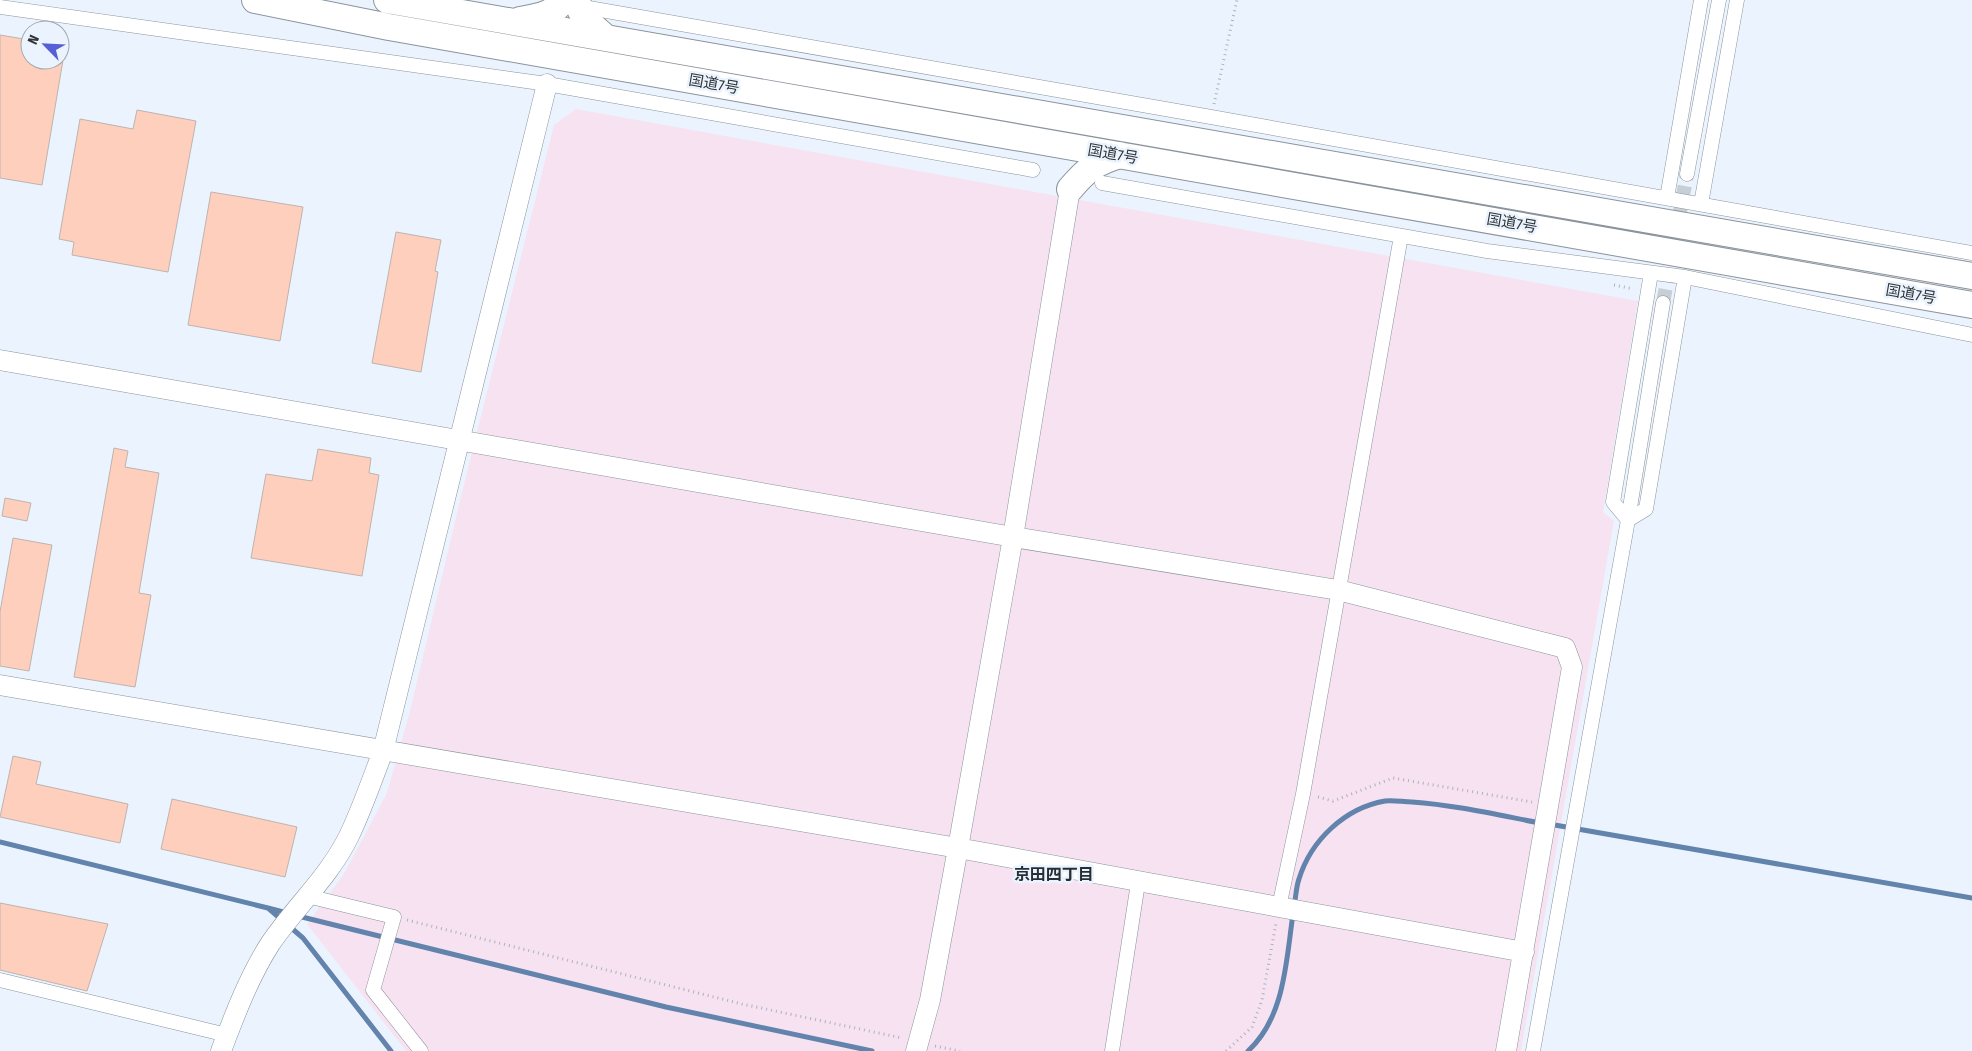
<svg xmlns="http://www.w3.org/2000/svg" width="1972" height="1051" font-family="'Fira Sans Condensed','Noto Sans JP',sans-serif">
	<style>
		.industrial { fill: #f6e2f0 }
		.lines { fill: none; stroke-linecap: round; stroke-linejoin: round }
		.stream { stroke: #6183ac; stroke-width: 5 }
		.building { fill: #fecfbc; stroke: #bfb3ae }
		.street-tunnel { stroke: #c6ced6; stroke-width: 14; stroke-dasharray: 14 7; stroke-linecap: butt }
		.street-casing { stroke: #8b939c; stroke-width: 15 }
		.secondary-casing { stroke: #8b939c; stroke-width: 21 }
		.highway-casing { stroke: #8b939c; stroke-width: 28 }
		.path { stroke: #acb3bb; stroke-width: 3; stroke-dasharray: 1 4; stroke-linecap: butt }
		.street { stroke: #fff; stroke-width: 14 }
		.secondary { stroke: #fff; stroke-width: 20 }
		.highway { stroke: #fff; stroke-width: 26 }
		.labels { text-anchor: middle; stroke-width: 5; stroke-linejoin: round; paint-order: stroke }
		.street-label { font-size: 15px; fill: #313538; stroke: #ebf4fe }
		.neighbourhood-label { font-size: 16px; font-weight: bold; fill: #262d34; stroke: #ebf4fe }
	</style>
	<rect width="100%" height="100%" fill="#ebf4fe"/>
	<path class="industrial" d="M576,109L1638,301L1603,512L1614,521L1521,1051H406L307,924L344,874L387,793L410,711L465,480L554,125Z"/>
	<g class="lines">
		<path class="stream" d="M1549,824L1972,898
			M0,842L268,908L282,920
			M1294,906C1296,897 1296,887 1299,879C1311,840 1345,808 1385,801C1394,800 1403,802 1412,802C1455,805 1498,815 1540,823
			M268,908L287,913
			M298,916L666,1007L872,1051
			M289,926L303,938L391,1051
			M1248,1051C1285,1017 1286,961 1293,914"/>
	</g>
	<path class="building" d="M0,35L30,40V60H63L42,185L0,178Z
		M137,110L196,121L168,272L72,255L74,242L59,239L80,119L133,129Z
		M211,192L303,207L280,341L188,325Z
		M396,232L441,240L435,271L438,272L421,372L372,363Z
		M114,448L128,451L125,467L159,473L139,593L151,595L135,687L74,677Z
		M318,449L371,458L369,473L379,475L362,576L251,558L266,474L312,481Z
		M5,498L31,503L27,521L2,516Z
		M13,538L52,545L29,671L0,666V612Z
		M13,756L41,762L36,784L128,804L120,843L0,817Z
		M172,799L297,827L285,877L161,849Z
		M0,903L108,924L87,991L0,970Z"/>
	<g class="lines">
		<path class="street-tunnel" d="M1663,303L1687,174"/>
		<defs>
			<path id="street" d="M578,6L1211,117L1972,253
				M0,7L547,84L1033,170
				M1687,174L1719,0
				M1102,183L1487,251L1685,277L1972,335
				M1667,198L1701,0
				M1701,204L1737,0
				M1628,520L1646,509L1685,277
				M1628,520L1613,502L1651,273
				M307,896L394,917L373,990L421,1051
				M1279,907L1303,794L1401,236
				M0,980L227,1035
				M1112,1051L1138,883
				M1533,1051L1628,520L1663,303"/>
			<path id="secondary" d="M0,360L1013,537L1338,590L1565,648L1572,667L1506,1051
				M0,685L958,848L1524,952
				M221,1051C235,1014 249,977 270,944C295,907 329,877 349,836C362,809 372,780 383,751L547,84
				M916,1051L930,1000L958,848L1013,537L1070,189"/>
			<path id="highway" d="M255,0L389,27L1972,305
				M387,0L1972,276
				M577,0C580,16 593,27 605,37
				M520,20C536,17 554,15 563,0
				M1070,189C1087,169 1096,162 1120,155"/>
		</defs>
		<use href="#street" class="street-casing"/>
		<use href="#secondary" class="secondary-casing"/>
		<use href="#highway" class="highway-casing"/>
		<path class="path" d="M1214,104L1237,0
			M1614,285L1633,289
			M1318,797L1333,801L1393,778L1532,802
			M407,920L742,1004L902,1038
			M935,1046L960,1051
			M1226,1051L1252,1027L1262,1000L1276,923"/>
		<use href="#street" class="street"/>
		<use href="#secondary" class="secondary"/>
		<use href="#highway" class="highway"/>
	</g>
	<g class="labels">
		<g class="street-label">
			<text transform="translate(714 84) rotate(10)" y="5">国道7号</text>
			<text transform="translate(1113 154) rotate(10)" y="5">国道7号</text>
			<text transform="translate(1512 223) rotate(10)" y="5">国道7号</text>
			<text transform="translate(1911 294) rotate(10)" y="5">国道7号</text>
		</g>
		<g class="neighbourhood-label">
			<text x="1054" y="880">京田四丁目</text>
		</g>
	</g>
	<g transform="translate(45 45) rotate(294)"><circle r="24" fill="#ebf4fe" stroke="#a1a8af"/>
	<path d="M0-4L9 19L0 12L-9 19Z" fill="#565fd6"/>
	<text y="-8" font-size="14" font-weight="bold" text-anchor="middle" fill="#313538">N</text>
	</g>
</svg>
